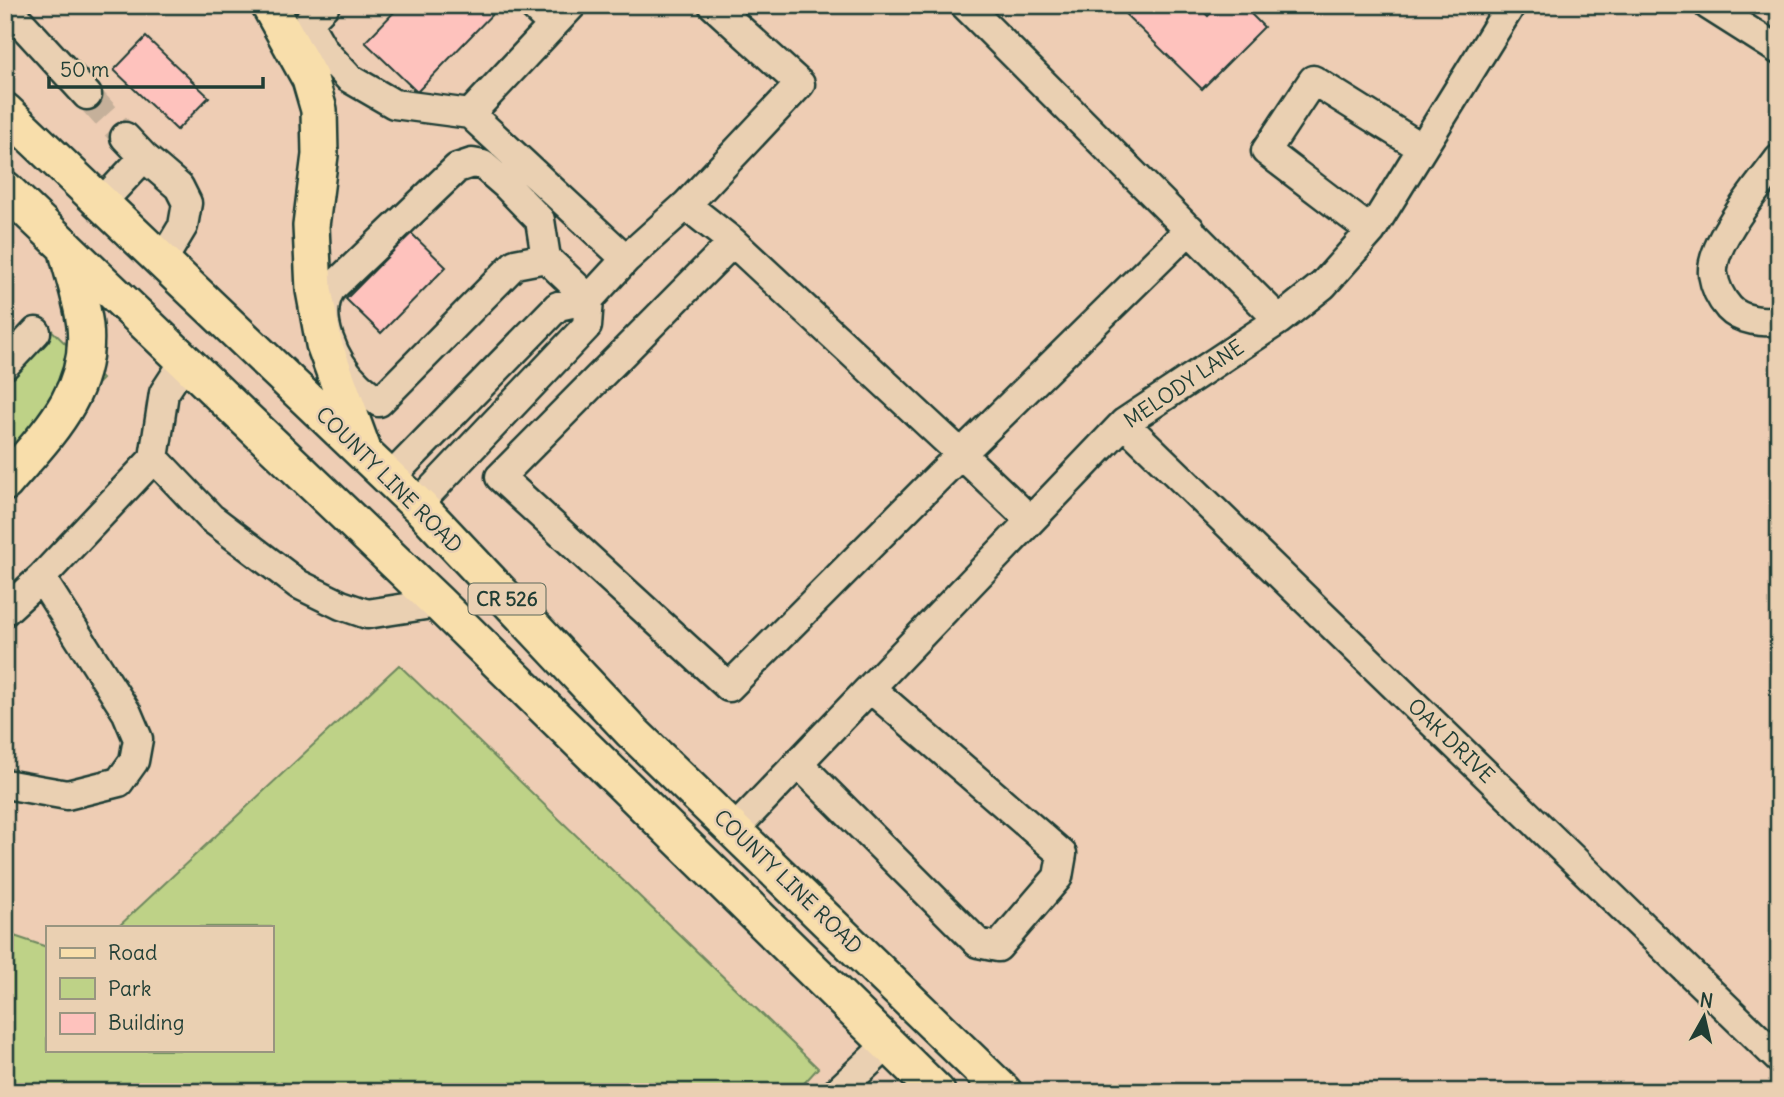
<svg xmlns="http://www.w3.org/2000/svg" width="1784" height="1097" font-family="Delius,sans-serif">
	<style>
		.green { fill: #bed287; stroke: #6e885e; stroke-width: 2 }
		.building { fill: #fec2bd; stroke: #1f3d34; stroke-width: 2 }
		.lines { fill: none; stroke-linecap: round; stroke-linejoin: round }
		.minor-tunnel { stroke: #c5b09a; stroke-width: 28; stroke-dasharray: 28 14; stroke-linecap: butt }
		.minor-casing { stroke: #1f3d34; stroke-width: 33 }
		.major-casing { stroke: #1f3d34; stroke-width: 40 }
		.minor { stroke: #ead0b2; stroke-width: 28 }
		.major { stroke: #f8deab; stroke-width: 35 }
		.labels { text-anchor: middle; stroke-width: 5; stroke-linejoin: round; paint-order: stroke }
		.shield { fill: #ead0b2; stroke: #5c695a; stroke-width: 2 }
		.shield-label { font-size: 19px; font-weight: bold; fill: #1f3d34 }
		.street-label { font-size: 21px; fill: #1f3d34; stroke: #ead0b2 }
	</style>
	<rect width="100%" height="100%" fill="#eecdb4"/>
	<filter id="ink" filterUnits="userSpaceOnUse"><feTurbulence type="fractalNoise" baseFrequency=".0143" numOctaves="2"/><feDisplacementMap in="SourceGraphic" scale="14" xChannelSelector="R" yChannelSelector="G"/><feConvolveMatrix kernelMatrix="1 2 1 2 8 2 1 2 1" color-interpolation-filters="sRGB"/></filter>
	<g filter="url(#ink)">
		<path class="green" d="M40,319L102,379L5,479V353Z
			M399,665L818,1068L796,1092H5V933L47,947V1050H271V927H118Z"/>
		<path class="building" d="M401,5H497L499,7L417,92L365,42Z
			M1116,5H1197L1208,16L1219,5H1242L1264,27L1202,89Z
			M146,37L209,97L177,130L114,70Z
			M411,233L446,267L381,333L346,299Z"/>
		<g class="lines">
			<path class="minor-tunnel" d="M87,95L125,137"/>
			<defs>
				<path id="minor" d="M325,5L310,20L313,32L324,51L349,78L394,104L470,114L626,259L589,299L558,306L390,478
					M532,5L553,25
					M713,5L800,84L686,205L733,242
					M965,5L1279,320
					M1708,5L1779,50
					M10,11L87,95
					M470,114L572,5
					M125,137L144,157L179,187L187,203L183,226L162,261
					M1779,159C1760,185 1710,243 1713,274C1715,287 1721,299 1729,308C1740,320 1765,324 1779,319
					M101,203L144,157
					M1371,231L1266,151L1313,80L1422,148
					M626,259L686,205
					M5,365L36,332
					M1124,423L1779,1059
					M154,458L164,393L185,361
					M417,505L587,326L589,299L546,258L540,220L506,185L483,165L472,163L457,168L331,289C313,317 335,363 357,384C364,391 372,396 379,402L515,264L546,258
					M1030,520L961,454L729,687L500,477L733,242L961,454L1190,229
					M5,611L41,578L154,458L211,518L298,584L341,605L367,614L438,603
					M798,763L978,943L998,947L1058,877L1062,854L870,688
					M5,784L67,795L119,782L134,761L138,739L127,713L41,578
					M734,830L1124,423L1279,320L1323,285L1371,231L1511,5
					M837,1092L888,1044"/>
				<path id="major" d="M269,5L310,79L319,110L320,155L311,226L314,290L324,344L362,447
					M5,111L421,508L632,732L1004,1092
					M5,189L438,603L937,1092
					M5,483C45,436 92,393 85,326C82,300 72,273 66,247"/>
			</defs>
			<use href="#minor" class="minor-casing"/>
			<use href="#major" class="major-casing"/>
			<use href="#minor" class="minor"/>
			<use href="#major" class="major"/>
		</g>
	</g>
	<g class="labels">
		<rect class="shield" x="468.5" y="583.5" width="77" height="31" rx="5"/>
		<g class="shield-label">
			<text x="507" y="606">CR 526</text>
		</g>
		<g class="street-label">
			<text transform="translate(1184 384) rotate(-34)" y="7">MELODY LANE</text>
			<text transform="translate(389 480) rotate(45)" y="7">COUNTY LINE ROAD</text>
			<text transform="translate(1451 741) rotate(44)" y="7">OAK DRIVE</text>
			<text transform="translate(788 882) rotate(44)" y="7">COUNTY LINE ROAD</text>
		</g>
	</g>
	<rect width="1784" height="1097" fill="none" stroke="#ead0b2" stroke-width="28"/>
	<rect x="14" y="14" width="1756" height="1069" fill="none" stroke="#1f3d34" stroke-width="2.5" filter="url(#ink)"/>
	<rect x="46" y="926" width="228" height="126" fill="#ead0b2" stroke="#999580" stroke-width="2"/>
	<rect x="60" y="948" width="35" height="10" fill="#f8deab" stroke="#999580" stroke-width="2"/>
	<text x="108" y="960" font-size="21" fill="#1f3d34">Road</text>
	<rect x="60" y="978" width="35" height="21" fill="#bed287" stroke="#999580" stroke-width="2"/>
	<text x="108" y="996" font-size="21" fill="#1f3d34">Park</text>
	<rect x="60" y="1013" width="35" height="21" fill="#fec2bd" stroke="#999580" stroke-width="2"/>
	<text x="108" y="1030" font-size="21" fill="#1f3d34">Building</text>
	<g transform="translate(1704 1017) rotate(8)" stroke="#ead0b2" stroke-width="5" paint-order="stroke">
	<path d="M0-5L12 26L0 18L-12 26Z" fill="#1f3d34"/>
	<text y="-10" font-size="19" font-weight="bold" text-anchor="middle" fill="#1f3d34">N</text>
	</g>
	<path d="M49 77v10h214v-10" fill="none" stroke="#1f3d34" stroke-width="3.5"/>
	<text x="60" y="77" font-size="21" fill="#1f3d34" stroke="#ead0b2" stroke-width="5" paint-order="stroke">50 m</text>
</svg>
